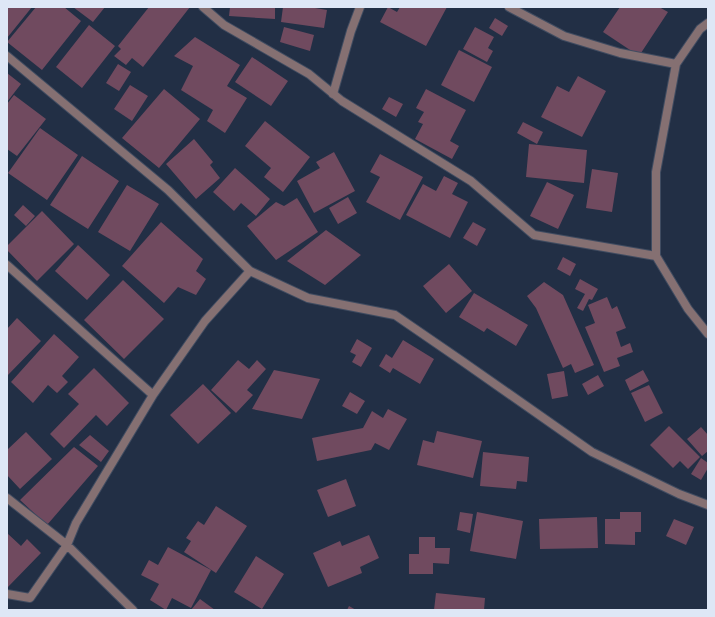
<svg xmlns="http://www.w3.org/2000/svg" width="715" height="617" font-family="Karla,sans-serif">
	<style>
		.building { fill: #704a5f }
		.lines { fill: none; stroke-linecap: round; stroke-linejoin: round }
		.service-casing { stroke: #404c61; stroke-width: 10 }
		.minor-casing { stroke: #404c61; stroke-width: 10 }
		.service { stroke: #857072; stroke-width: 8 }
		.minor { stroke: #857072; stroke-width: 8 }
	</style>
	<rect width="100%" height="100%" fill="#222f45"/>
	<path class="building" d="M7,7H32L7,38Z
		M36,7H64L81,21L42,70L7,42Z
		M73,7H105L93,22Z
		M149,7H190L143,67L132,58L126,65L114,56L121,49L118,46Z
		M230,7H275V19L229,16Z
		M283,7H315V8L327,10L324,28L281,22Z
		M388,7L397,12L400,7H447L426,46L380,22Z
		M620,7H659L668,12L639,56L603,32Z
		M495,18L508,26L502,36L489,28Z
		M89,25L115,46L82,88L56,67Z
		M284,27L314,35L310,51L280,42Z
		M475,27L494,37L488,48L493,51L487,62L463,49Z
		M195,37L240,65L227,86L247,98L225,133L207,121L213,110L181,90L193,66L174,56Z
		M459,50L492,67L474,102L441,85Z
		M252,57L288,81L271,106L235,82Z
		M118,64L131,72L119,91L106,83Z
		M7,73L21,84L7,102Z
		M578,76L606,91L582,137L541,117L557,86L569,92Z
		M130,85L148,96L132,121L114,109Z
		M164,89L200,119L159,168L122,138Z
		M426,89L466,110L450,141L459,146L452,159L415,139L423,124L418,122L424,112L416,108Z
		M14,95L46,119L17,156L7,149V104Z
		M389,97L403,104L396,117L382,109Z
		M265,121L310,157L283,192L264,177L271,168L245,146Z
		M523,122L543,132L537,144L517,133Z
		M40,128L78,155L47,200L8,173Z
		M194,139L213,162L210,165L220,178L196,199L166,164Z
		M529,144L587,150L584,183L526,177Z
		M334,152L355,191L314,213L297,181L320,168L316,162Z
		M380,154L423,177L400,220L366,202L380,177L370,172Z
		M82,156L119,181L88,229L50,205Z
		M235,168L270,199L256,216L241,203L234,211L213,192Z
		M592,169L618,173L612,212L586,208Z
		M444,176L458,183L452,194L468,202L450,238L406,215L423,184L436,191Z
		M547,182L574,195L558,229L530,216Z
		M127,185L159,204L130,251L98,232Z
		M348,197L357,213L338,224L329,208Z
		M297,198L318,232L276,260L247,226L276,202L284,206Z
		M23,205L35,216L26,226L14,215Z
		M42,211L74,244L37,281L7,250V246Z
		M161,222L203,259L196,271L206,279L196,295L178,287L164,303L122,266Z
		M473,222L486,229L477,246L463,238Z
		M326,230L361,255L325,285L287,261Z
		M78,245L110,275L87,300L55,271Z
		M563,257L576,264L570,276L557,269Z
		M449,264L472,291L446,313L423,286Z
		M580,279L598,289L592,300L589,299L583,311L577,308L585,294L575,289Z
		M123,280L164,319L124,359L84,320Z
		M544,282L563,295L594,365L575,373L571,364L563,368L536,308L527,296Z
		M474,293L528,325L516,346L487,328L484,332L459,317Z
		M607,297L612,309L617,306L626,328L616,332L621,347L630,343L633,352L617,358L620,366L604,372L585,327L595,323L588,305Z
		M17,318L41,341L7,376V329Z
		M54,334L79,357L62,376L68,382L57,393L48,385L33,403L11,382Z
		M357,339L372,348L361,367L352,362L356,355L350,352Z
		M403,340L434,359L420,384L393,368L390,373L379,366L386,354L392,358Z
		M238,360L249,369L257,360L266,369L247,390L253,395L236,413L211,390Z
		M94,368L129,403L107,426L96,415L64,448L50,434L79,404L68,394Z
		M274,370L320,379L302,419L252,409Z
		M643,370L649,381L630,391L625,380Z
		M564,371L568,396L552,399L547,374Z
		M598,375L604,386L588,395L582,384Z
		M203,384L231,413L198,444L170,415Z
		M649,385L663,413L645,422L631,393Z
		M350,392L365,401L357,414L342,406Z
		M388,409L407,419L389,450L375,443L371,450L317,461L312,438L363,428L372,411L383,418Z
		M669,426L700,457L688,469L680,461L673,468L650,445Z
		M701,427L708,435V451L702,456L687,439Z
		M437,431L482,441L473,478L417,465L423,440L434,443Z
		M26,432L52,459L20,489L7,475V450Z
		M90,435L109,451L101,462L79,445Z
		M74,447L98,466L47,525L20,500Z
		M483,452L529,457L527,482L517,481L516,489L480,486Z
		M701,458L708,463V468L701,480L691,474Z
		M346,479L356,506L328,517L317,490Z
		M216,506L247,526L216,573L184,552L191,541L186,538L198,521L204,525Z
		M460,512L473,514L470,533L457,530Z
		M477,512L523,521L516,559L470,551Z
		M620,512H641V532H635V545L605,544V519H620Z
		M597,517L598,548L540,549L539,519Z
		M674,519L694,527L686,545L666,536Z
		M7,533L21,546L27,539L41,553L7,588Z
		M369,535L379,558L360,567L362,573L328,587L313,553L340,541L342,546Z
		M419,537H435V548H450L449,564L433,563V574H409V554H419Z
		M168,547L211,570L191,608L172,598L166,610L150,600L159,584L141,575L149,560L158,565Z
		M256,556L284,574L262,609L234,592Z
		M436,593L485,598L484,610H434Z
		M200,599L215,610H191Z
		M349,606L356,610H347Z"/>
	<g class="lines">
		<defs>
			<path id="service" d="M333,94L351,31L360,7"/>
			<path id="minor" d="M203,7L224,25L309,74L342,101L471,181L534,235L656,256
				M509,7L564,36L620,53L676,64
				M708,23L700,29L676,64L656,172V256L688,309L708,334
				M7,56L168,190L250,271L308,298L395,315L462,361L592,452L679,494L708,505
				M7,265L153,395
				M7,498L67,545L133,610
				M7,594L30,598L67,545L76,523L153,395L205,321L250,271"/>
		</defs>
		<use href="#service" class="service-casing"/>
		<use href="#minor" class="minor-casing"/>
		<use href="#service" class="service"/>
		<use href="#minor" class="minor"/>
	</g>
	<rect width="715" height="617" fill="none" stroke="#dee7f6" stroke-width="16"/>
</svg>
